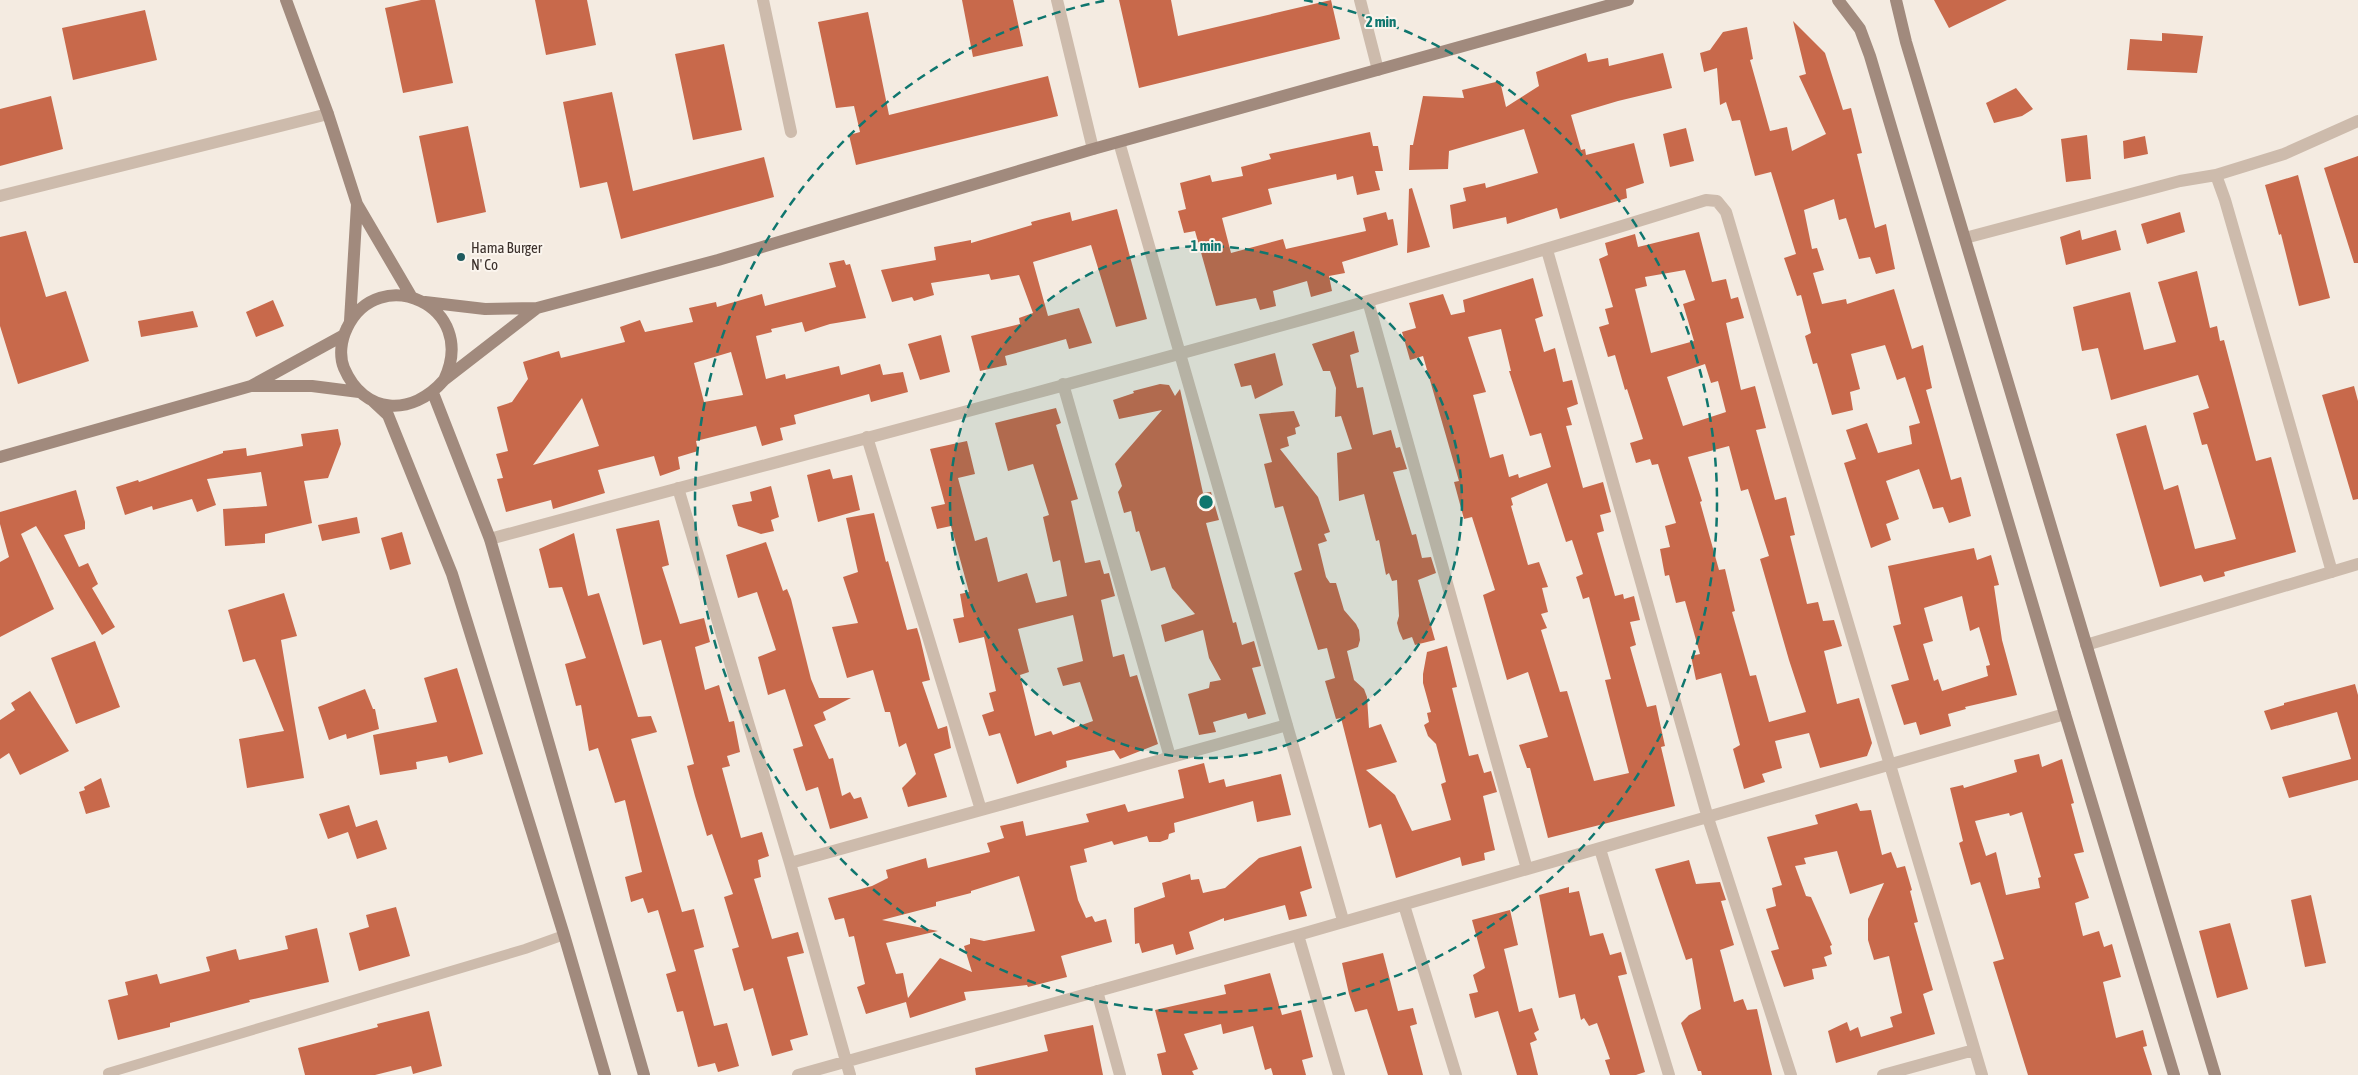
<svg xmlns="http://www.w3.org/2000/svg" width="2358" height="1075" font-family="'Asap Condensed',sans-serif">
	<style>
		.building { fill: #c8694b; fill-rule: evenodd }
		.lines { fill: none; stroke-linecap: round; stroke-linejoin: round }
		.lane { stroke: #cdbbac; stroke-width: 10 }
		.street { stroke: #cdbbac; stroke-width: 12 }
		.secondary { stroke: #a18a7d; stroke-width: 12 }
		.ring { fill: none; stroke: #0f766e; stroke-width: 2.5; stroke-dasharray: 9 6 }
		.poi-dot { fill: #1f5a5e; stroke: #fbf5ee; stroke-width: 2 }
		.labels { text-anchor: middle; stroke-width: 4; stroke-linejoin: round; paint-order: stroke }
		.poi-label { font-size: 15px; fill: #3b302b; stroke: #fbf5ee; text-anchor: start }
		.centre { fill: #0f766e; stroke: #fbf5ee; stroke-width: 2.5 }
		.ring-label { font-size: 15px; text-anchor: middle; font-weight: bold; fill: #0f766e; stroke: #fbf5ee; stroke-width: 4; stroke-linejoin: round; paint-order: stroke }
	</style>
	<rect width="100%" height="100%" fill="#f4ebe1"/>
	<path class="building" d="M421,0H435L453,83L403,93L385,8Z
		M535,0H587L596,45L546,55Z
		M962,0H1013L1023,46L973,57Z
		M1119,0H1171L1178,36L1331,0L1340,39L1139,88Z
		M1934,0H2007L1949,28Z
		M145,10L157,60L73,80L62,28Z
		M868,12L889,115L1048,76L1058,116L856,165L849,135L860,132L854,106L836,108L818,22Z
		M1793,21L1825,53L1843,110L1851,108L1862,153L1857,154L1875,228L1886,224L1895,269L1876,274L1870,257L1859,259L1846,218L1839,220L1834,199L1804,210L1812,249L1817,248L1824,270L1813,273L1822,304L1846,299L1847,304L1894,289L1912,349L1923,345L1932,388L1926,390L1951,480L1961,477L1971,516L1949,523L1943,507L1933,509L1919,469L1886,481L1899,519L1886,524L1891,540L1871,548L1844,463L1856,459L1846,430L1867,423L1878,453L1912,444L1909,426L1920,423L1905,377L1897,380L1885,345L1851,354L1860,389L1850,392L1853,410L1832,415L1817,363L1813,364L1805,336L1811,333L1801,295L1797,296L1784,258L1796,254L1771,172L1755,176L1740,120L1732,121L1726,102L1720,105L1717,68L1704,72L1700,53L1710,50L1723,32L1747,27L1753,59L1750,60L1770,131L1787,127L1792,151L1826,134L1799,76L1806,74Z
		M2162,33L2203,36L2197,73L2127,70L2130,39L2162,41Z
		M724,44L742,130L693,140L675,54Z
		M1586,53L1588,62L1608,58L1609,66L1663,53L1672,88L1618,101L1571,115L1581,150L1585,149L1586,155L1634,143L1644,183L1626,189L1627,198L1560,219L1557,208L1507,224L1506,217L1453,229L1450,205L1466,201L1463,188L1485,183L1486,188L1538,173L1524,129L1449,151L1448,169L1409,170L1410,145H1413L1423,96L1464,98L1462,90L1500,81L1506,107L1539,86L1536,72Z
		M2016,88L2033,109L2022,116L1994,123L1986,103Z
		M612,92L633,191L764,157L774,197L621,239L607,182L580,188L563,102Z
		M51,96L63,149L0,166V109Z
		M468,126L486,212L437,223L419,136Z
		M1686,128L1694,161L1670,167L1663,134Z
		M1370,132L1373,146H1378L1383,171H1375L1380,190L1357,195L1353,176L1337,180L1336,174L1268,189L1272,204L1222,218L1231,253L1283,239L1286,249L1366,231L1363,218L1386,212L1388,220L1393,219L1398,245L1342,262L1345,273L1329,276L1332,291L1311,297L1307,281L1273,291L1276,306L1260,310L1256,298L1216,306L1195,231L1184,233L1178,211L1186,209L1180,183L1210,175L1212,182L1243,176L1241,167L1271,159L1269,154Z
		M2087,135L2091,179L2066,182L2061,139Z
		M2145,136L2148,154L2124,159L2123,141Z
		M2358,156V263H2354L2324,168Z
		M2298,175L2330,298L2299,306L2281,234L2279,235L2265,185Z
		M1412,188L1430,247L1407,253L1409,189Z
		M1117,209L1147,319L1116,327L1091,245L1033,262L1048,316L1079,308L1092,343L1069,349L1066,339L1005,356L1007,365L980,371L971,336L1020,324L1019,318L1033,313L1019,275L991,280L989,274L931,283L934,295L914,301L912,297L892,302L881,270L936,260L934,247L971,240V243L1032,225L1031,222L1070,212L1072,221Z
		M2180,212L2185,232L2147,244L2141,224Z
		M2080,230L2082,240L2116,230L2121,250L2066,265L2060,237Z
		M26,231L46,297L66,291L89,361L18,384L0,326V237Z
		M1699,232L1712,282L1726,279L1731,299L1738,297L1744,318L1726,323L1741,390L1755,386L1766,428L1756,430L1775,500L1786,497L1795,535L1790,536L1807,604L1818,602L1823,621L1834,620L1842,646L1824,651L1837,704L1859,698L1872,743L1867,756L1820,768L1809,733L1775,741L1782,768L1762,774L1765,782L1744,789L1733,749L1740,745L1721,673L1696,680L1691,656L1700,654L1685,601L1676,603L1669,575L1665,576L1660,549L1670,547L1665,526L1676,523L1658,464L1652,465L1650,459L1636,463L1630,443L1643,439L1627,389L1625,390L1615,355L1608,357L1599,327L1609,324L1605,309L1613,307L1599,259L1608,255L1605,243L1635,234L1638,247ZM1685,270L1695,300L1683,304L1694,341L1651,353L1635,289L1647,286L1645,277ZM1705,364L1711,383L1718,381L1726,412L1683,426L1667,377ZM1729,446L1741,491L1748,489L1769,556L1760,559L1789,660L1806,712L1769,722L1756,675L1750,676L1732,612L1735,611L1725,569L1719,570L1700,502L1702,501L1688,457Z
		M844,260L846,265L850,264L866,318L830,324L805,332L802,322L771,329L772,332L756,336L766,379L785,374L786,379L839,366L841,375L880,364L883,375L903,372L908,392L871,402L869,394L794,415L796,424L780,428L783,440L762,446L756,426L696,441L698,451L678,457L680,469L660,476L654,456L598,470L605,493L553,509L551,500L506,512L497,479L503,478L496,454L508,451L497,407L512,402L528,379L523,362L559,351L561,358L625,342L620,327L640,320L645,332L693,322L689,308L716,302L717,307L762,294L765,306L836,287L829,263ZM731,352L743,395L704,402L694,363ZM582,398L599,446L533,465Z
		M2197,271L2210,328L2217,326L2220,341L2224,340L2256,461L2271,457L2296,552L2224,572L2225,576L2204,582L2201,575L2160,587L2116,434L2146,425L2164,490L2178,485L2195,549L2236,539L2207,444L2202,445L2193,413L2209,408L2198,375L2111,400L2098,348L2082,351L2073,307L2130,292L2144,350L2176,342L2158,282Z
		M1533,278L1543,316L1535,319L1544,352L1555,348L1563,382L1572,380L1578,404L1567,408L1572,425L1566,426L1583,488L1603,482L1611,512L1600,515L1604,531L1597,533L1615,596L1623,594L1624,599L1634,596L1640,620L1630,622L1636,645L1630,647L1647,707L1656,705L1665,746L1661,747L1675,806L1548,838L1530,768H1527L1519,745L1548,737L1528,672L1507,680L1483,595L1495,590L1472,517L1464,519L1454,482L1459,481L1423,356L1410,360L1402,332L1416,328L1409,303L1443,294L1451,315L1465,312L1463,300ZM1501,329L1511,371H1509L1530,436L1541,433L1551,467L1519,478L1518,474L1509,477L1503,454L1490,458L1473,395L1486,392L1468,337ZM1547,483L1566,542L1572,540L1583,574L1576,577L1583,599L1589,597L1611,679L1605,680L1629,773L1594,781L1567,691L1560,692L1541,630L1547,628L1541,614L1548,612L1542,588L1548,587L1539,562L1528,565L1511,506L1513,505L1511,498Z
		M273,300L284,326L256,337L246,312Z
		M193,311L198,327L141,337L138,321Z
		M1354,331L1359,352L1350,355L1357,388L1363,387L1373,435L1391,430L1396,448L1400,447L1407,469L1393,472L1412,535L1416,534L1422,558L1431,557L1436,573L1418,580L1435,640L1415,645L1412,637L1403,640L1399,631L1397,623L1399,616L1397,580L1392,581L1389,573L1386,575L1379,540L1376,541L1364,494L1339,501L1337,453L1352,449L1341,416L1335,417L1336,388L1330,371H1323L1312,344Z
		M941,335L950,372L920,380L908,344Z
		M1275,353L1283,385L1255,399L1251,385L1241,387L1234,364Z
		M1160,384L1169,385L1175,396L1180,389L1203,493L1211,492L1219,520L1206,523L1233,623L1236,622L1242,645L1254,641L1261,666L1252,668L1266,714L1248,719L1246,713L1213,722L1216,732L1199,735L1188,694L1209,688L1210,682L1221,680L1209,658L1203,630L1165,642L1161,625L1195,614L1172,588L1165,567L1151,571L1139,531L1136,532L1131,511L1124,513L1118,492L1122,486L1115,464L1162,410L1119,419L1113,400L1134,393L1133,391Z
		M2354,386L2358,401V499L2353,500L2322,395Z
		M1056,408L1061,423L1056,425L1078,499L1071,501L1085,563L1100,560L1104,574L1109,573L1115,596L1101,600L1113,657L1124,654L1130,677L1137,675L1158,744L1120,759L1114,750L1066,761L1067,767L1017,784L1000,733L989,736L982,715L994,711L989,693L996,691L984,637L959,643L953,619L964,617L960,594L969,592L951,526L937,529L931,507L945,504L930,449L967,441L975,474L958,478L975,541L987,537L998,582L1027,573L1036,603L1067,596L1060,560L1053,562L1043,517L1049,515L1033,464L1008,471L995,423ZM1073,615L1083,661L1057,668L1063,686L1080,682L1093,721L1053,735L1051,731L1035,736L1020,675L1029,672L1018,629Z
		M1294,411L1300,426L1295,428L1296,434L1287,437L1289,446L1280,449L1318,497L1330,532L1324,534L1327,541L1318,544L1326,577L1330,583H1336L1344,610L1356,624L1359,630L1360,640L1358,647L1347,651L1354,680L1364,689L1367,697L1369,728L1381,724L1397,762L1366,770L1395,795L1412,831L1451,820L1441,784L1446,782L1436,744L1428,736L1424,725L1429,722L1427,713L1431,712L1423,683V674L1427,652L1447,646L1457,687L1452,688L1469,756L1478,754L1484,773L1491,771L1497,792L1483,796L1495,850L1484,853L1485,860L1462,866L1460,857L1396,878L1381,824L1369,828L1341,718L1336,719L1325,681L1335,678L1327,648L1318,650L1294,573L1302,570L1283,506L1275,508L1264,464L1272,462L1259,414Z
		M338,429L341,444L328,478L304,481L312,523L265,534V543L225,546L223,509L267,506L261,472L207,479L216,505L197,512L192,499L153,510L152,506L125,515L116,487L138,480L139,482L223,453V451L246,448L247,456L303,446L301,434Z
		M830,469L833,479L852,475L860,510L818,522L807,475Z
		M771,486L779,517L771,520L774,531L761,534L738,526L732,505L752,501L750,492Z
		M76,490L85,522V529L64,535L79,567L88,563L98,584L92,588L115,627L102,635L36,526L21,534L54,609L0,637V562L9,557L0,524V512Z
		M874,513L886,562L888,561L907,630L917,628L920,638L930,680L922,682L938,729L947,726L951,748L934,754L947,797L908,807L902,788L916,774L906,743L899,747L890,712H885L873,670L847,678L832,627L858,623L843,577L858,572L846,518Z
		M357,517L360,533L322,541L318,525Z
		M659,520L669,565L662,567L680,624L704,618L710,642L695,647L705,690L719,685L729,722L734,721L740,752L727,756L730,766L722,768L741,838L762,832L769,856L758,860L761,877L754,879L772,939L798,932L804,953L787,957L808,1035L790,1040L793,1050L772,1056L753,988L744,991L732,949L739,947L724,897L733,894L712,834L707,836L695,796L687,766L694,764L661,640L643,645L616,529Z
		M402,532L411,564L390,570L381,538Z
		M574,533L588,596L599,593L638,717L651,716L657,732L631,739L682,912L694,909L704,947L694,950L714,1026L727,1023L739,1066L718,1072L715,1063L698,1067L683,1011L677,1012L666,974L676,971L658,910L648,913L643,898L631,902L625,877L642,872L625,800L615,803L598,748L589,751L581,705L576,706L565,664L586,658L562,587L549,588L539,549Z
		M766,542L783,591L787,589L791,599L811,679L819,698H851L823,712L826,720L814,725L829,759L833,758L842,796L850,792L854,799L861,797L868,818L830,829L818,787L806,791L793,749L803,746L785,689L768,695L758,657L776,650L757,592L738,598L726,555Z
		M1974,548L1977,560L1991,555L1999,585L1994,586L2002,640L2017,695L1965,707L1966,709L1948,714L1951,726L1920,735L1916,722L1904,725L1891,685L1909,680L1893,626L1901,624L1888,566ZM1962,596L1970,631L1979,627L1990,665L1986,666L1988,676L1942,691L1938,679L1934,681L1923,644L1933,641L1924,608Z
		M284,593L297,636L281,640L304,778L247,788L239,739L284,731L255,659L243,662L228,610Z
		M95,641L120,707L76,724L51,658Z
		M457,668L483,754L449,763L447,756L416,762L417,769L380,775L373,735L437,722L424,678Z
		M2355,684L2358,695V780L2289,798L2282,777L2351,759L2337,712L2271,730L2264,711L2284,705V703Z
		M365,689L373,709H375L379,729L347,739L346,734L329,740L318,707Z
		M30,691L69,751L20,775L9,753L0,759V720L15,710L11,703Z
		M2039,754L2042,767L2062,759L2074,803L2071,804L2084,852L2074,854L2089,898L2075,903L2083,936L2099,931L2104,947L2112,944L2121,977L2103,982L2116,1038L2143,1030L2147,1046L2143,1047L2152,1075H2028L1993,962L2004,959L1980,882L1971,885L1959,843L1963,841L1950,788L1963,785L1964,788L2017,772L2014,760ZM2022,812L2041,877L2038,878L2040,888L2006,895L1996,852L1986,856L1975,821L2009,813L2010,816Z
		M1204,763L1209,783L1224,779L1226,787L1281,774L1291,815L1257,822L1253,801L1174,823L1175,832L1169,834L1168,839L1160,842H1149L1147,836L1114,845L1112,841L1084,849L1087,862L1070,866L1078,900L1086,918L1092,916L1095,922L1106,919L1112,942L1061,956L1067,977L1028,987L1027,985L964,992L966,1000L910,1018L906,1002L866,1014L857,987L865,984L854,936L849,937L844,918L835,920L828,898L872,886L888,878L886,870L926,858L928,868L990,852L987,843L1004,838L1000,826L1023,821L1026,836L1089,822L1086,814L1125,804L1128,812L1184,798L1178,770ZM1019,876L1035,931L984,941L970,938V944L964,946L972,972L940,958L908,998L903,973L896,974L886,943L938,931L882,920L936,906V902L971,893V891Z
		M101,778L110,807L86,814L79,792L85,790L84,787Z
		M1857,803L1860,811L1871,810L1882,855L1891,852L1897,868L1905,866L1912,890L1910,891L1918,922L1914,923L1933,990L1923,994L1935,1034L1836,1063L1828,1031L1847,1022L1850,1031L1858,1027L1861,1037L1893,1027L1890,1017L1902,1013L1889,956L1874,960L1868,940V919L1884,883L1850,894L1837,851L1804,858L1806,864L1795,866L1806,896L1811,897L1832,945L1830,946L1832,954L1824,957L1827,966L1812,969L1814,979L1784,987L1771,951L1779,949L1766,909L1776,906L1772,888L1782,885L1767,837L1818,824L1815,815Z
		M349,805L356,827L377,820L387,849L357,859L348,832L328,839L319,814Z
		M1301,846L1312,888L1300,892L1307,916L1289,920L1285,905L1224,921V918L1189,932L1194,949L1176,955L1173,944L1142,953L1139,943L1135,944L1134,908L1165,897L1162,883L1190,874L1191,880L1199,879L1203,893L1225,888L1259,858Z
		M1689,860L1696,884L1720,882L1726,900L1721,901L1734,945L1720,950L1734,1002L1743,999L1747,1010L1757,1009L1772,1075H1702L1701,1071H1698L1681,1023L1689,1015L1701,1009L1692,958L1686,960L1655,869Z
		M1569,887V893L1579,891L1590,936L1603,933L1610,955L1621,952L1627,974L1618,976L1645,1072L1636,1075H1610L1605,1060L1610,1059L1597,1023L1589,1026L1584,1018L1581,1020L1575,994L1559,998L1539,895Z
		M2311,895L2326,963L2305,967L2291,900Z
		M396,907L410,956L359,971L349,933L369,927L366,915Z
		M1510,910L1518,945L1504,949L1519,1012L1532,1008L1539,1030L1534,1033L1537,1040L1530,1043L1538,1075H1517L1498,1011L1475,1018L1469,994L1478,992L1473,975L1485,968L1472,920Z
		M2230,923L2248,989L2217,998L2199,931Z
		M317,928L329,982L249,1000L250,1002L170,1023V1027L118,1040L108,1000L128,995L125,982L157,974L160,984L210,971L206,957L236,949L239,960L288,949L285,936Z
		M1383,953L1398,1011L1413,1008L1417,1024L1410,1026L1423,1075H1388L1367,1009L1355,1012L1349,994L1342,963Z
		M1270,973L1282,1015L1301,1010L1313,1057L1302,1060L1306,1075H1273L1271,1068L1265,1070L1253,1026L1223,1034L1221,1024L1184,1034L1198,1069L1192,1071L1194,1075H1162L1157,1054L1166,1052L1155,1010L1226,994L1224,985Z
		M429,1011L442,1066L413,1074L411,1066L375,1075H305L298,1048L378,1027L377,1024Z
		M1093,1025L1103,1075H976L975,1068L1048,1051L1044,1035Z"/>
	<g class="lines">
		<path class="lane" d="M108,1073L525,949L564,935"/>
		<path class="street" d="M763,0L791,132
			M1057,0L1093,149
			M1360,0L1378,70
			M1119,142L1343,920
			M2216,175L2284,154L2358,121
			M0,196L328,114
			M1965,238L2180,181L2216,175L2225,200L2332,572
			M1547,250L1708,818L1791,1075
			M1368,301L1527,869
			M1063,384L1170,757
			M867,437L981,810
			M678,488L790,863L850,1075
			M490,539C896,429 1305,326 1706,200L1717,201L1726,212L1982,1075
			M2086,645L2358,564
			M1600,849L1669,1075
			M790,863L1287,725
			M1404,905L1456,1075
			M1298,935L1339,1075
			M1097,991L1120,1075
			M798,1075L1298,935L2065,714
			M1883,1075L1974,1050"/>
		<path class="secondary" d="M286,0L328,114L357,204L411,296
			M1838,0L1860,29L1870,56L2065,714L2174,1075
			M1896,0L1906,42L2215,1075
			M425,302L485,309L537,308L718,260L1093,149L1628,0
			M350,321L357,204
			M444,380C480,305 378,262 347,328C341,340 339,356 344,368C364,415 412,417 444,380L537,308
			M253,386H312L359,392
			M433,393L490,539L644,1075
			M373,401L388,415L452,574L564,935L605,1075
			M0,457L251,386L344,335"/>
	</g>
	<circle cx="1206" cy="502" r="256" fill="#0f766e" fill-opacity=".12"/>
	<g class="ring">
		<circle cx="1206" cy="502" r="256"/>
		<path d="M1304 0A511 511 0 1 1 1108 0"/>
	</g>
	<circle class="poi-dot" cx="461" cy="257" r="5"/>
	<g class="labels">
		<g class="poi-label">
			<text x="471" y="253">Hama Burger<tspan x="471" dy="17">N' Co</tspan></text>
		</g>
	</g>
	<circle cx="1206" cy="502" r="8" class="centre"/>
	<g class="ring-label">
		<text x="1381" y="27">2 min</text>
		<text x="1206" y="251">1 min</text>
	</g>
</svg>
